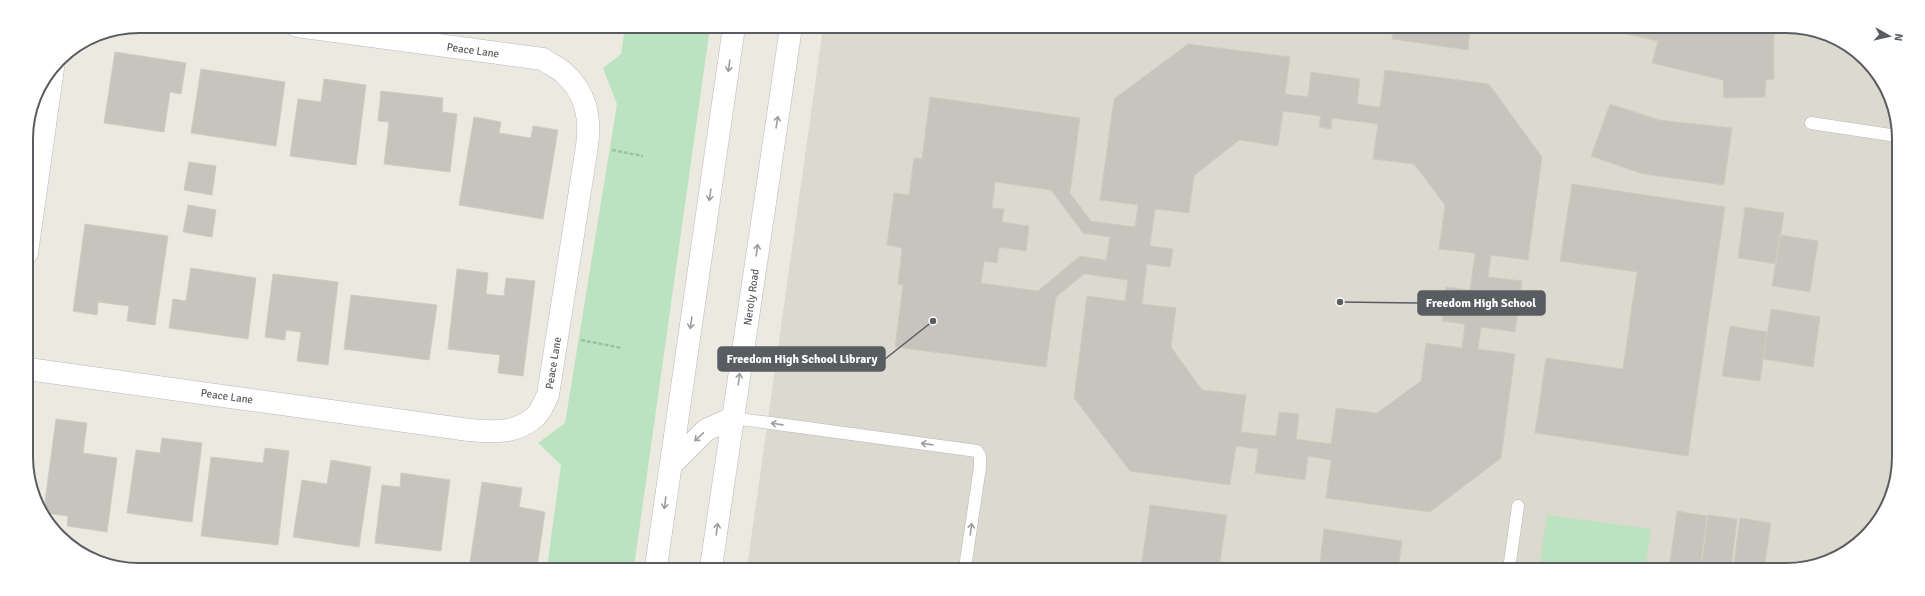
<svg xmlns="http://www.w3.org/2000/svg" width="1925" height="596" font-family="Signika,sans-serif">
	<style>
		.education { fill: #dcd9ce }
		.green { fill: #bce3bf }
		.building { fill: #c6c4bd; stroke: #d0ccbe; fill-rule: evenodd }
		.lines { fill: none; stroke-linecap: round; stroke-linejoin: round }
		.service-casing { stroke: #b6b8bd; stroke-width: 13 }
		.minor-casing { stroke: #b6b8bd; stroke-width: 23 }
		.tertiary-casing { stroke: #b6b8bd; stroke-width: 23 }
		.path { stroke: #95c4a6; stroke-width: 2.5; stroke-dasharray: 4 2; stroke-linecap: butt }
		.service { stroke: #fff; stroke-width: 12 }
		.minor { stroke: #fff; stroke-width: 22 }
		.tertiary { stroke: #fff; stroke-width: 22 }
		.oneway { stroke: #9b9da0 }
		.labels { text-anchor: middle; stroke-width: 3; stroke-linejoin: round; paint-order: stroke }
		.street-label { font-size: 11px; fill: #595c61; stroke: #fff }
		.rim { fill: none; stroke: #595c61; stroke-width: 2 }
		.leader { fill: none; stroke: #595c61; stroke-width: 1.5 }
		.callout-dot { fill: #595c61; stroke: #fff; stroke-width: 1.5 }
		.callout { fill: #595c61; stroke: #595c61; stroke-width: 1.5 }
		.callout-label { font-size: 12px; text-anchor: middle; font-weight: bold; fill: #fff }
	</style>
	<rect width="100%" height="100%" fill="#eceae0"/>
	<path class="education" d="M823,28L1815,30L1871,64L1897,117L1895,486L1880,520L1855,547L1793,570L747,568Z"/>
	<path class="green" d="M625,27H710L634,567H547L561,465L538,443L565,423L617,104L603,68L621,54Z
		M1547,515L1651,529L1645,569H1539Z"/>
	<path class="building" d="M1394,29H1470L1468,50L1392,39Z
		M1604,29L1774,30V79L1766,80L1765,97L1724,98L1723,80L1652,63L1658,41Z
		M1188,44L1290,57L1285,94L1308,97L1311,72L1360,79L1357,104L1380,107L1385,70L1489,84L1542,157L1528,260L1491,255L1488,277L1522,281L1515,332L1481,327L1478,349L1515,354L1501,458L1430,512L1326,498L1331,460L1308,456L1305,480L1255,473L1258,449L1236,446L1230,485L1130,471L1074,398L1087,296L1125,301L1128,280L1084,274L1056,297L1046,367L895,347L903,285L898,284L902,248L887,245L894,193L909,195L914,158L922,159L930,97L1080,118L1070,193L1091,221L1135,227L1138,205L1100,200L1114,99ZM1283,111L1321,116L1319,127L1331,129L1332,118L1378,124L1373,159L1414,164L1445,205L1439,249L1475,253L1470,290L1446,287L1442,321L1465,324L1462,348L1426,343L1421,381L1377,413L1336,408L1331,444L1296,439L1299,414L1279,412L1276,436L1241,432L1246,395L1202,390L1171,347L1176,308L1142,304L1147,264L1170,267L1173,249L1150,246L1155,209L1189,213L1194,176L1239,140L1278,146ZM995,182L1051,190L1083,233L1110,237L1106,260L1080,256L1038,291L981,283L984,261L997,263L999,247L1026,251L1029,226L1002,222L1004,209L992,208Z
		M115,52L186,63L181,94L170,92L164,132L104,123Z
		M201,69L285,82L276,146L191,133Z
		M324,79L366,85L356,165L290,156L298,99L321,102Z
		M381,91L443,98L442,112L457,114L450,172L384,164L389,122L378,121Z
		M1610,104L1659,120L1732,128L1724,185L1643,174L1591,156Z
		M474,117L501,122L499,133L531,138L533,126L558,130L543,219L459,205Z
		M189,162L216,166L212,195L184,190Z
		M1572,184L1725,207L1688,456L1535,433L1546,358L1623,369L1637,272L1560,261Z
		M188,205L216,210L212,237L183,232Z
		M1745,207L1784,213L1776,264L1738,258Z
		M85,224L168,236L155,325L127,321L129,306L98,302L97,315L73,311Z
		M1780,235L1818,241L1810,292L1772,286Z
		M191,268L256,278L248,339L169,328L173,299L186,301Z
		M457,269L488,273L486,294L504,296L506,278L535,281L523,376L498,373L500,355L448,349Z
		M273,274L338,282L328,365L297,361L301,332L286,330L285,340L265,337Z
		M351,295L437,305L429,360L344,349Z
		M1771,309L1820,317L1813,367L1763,359Z
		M1730,326L1767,332L1760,381L1722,376Z
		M56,419L87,423L83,453L117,458L107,532L67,526L68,516L46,513L44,509Z
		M162,438L202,443L192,522L127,513L136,450L160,453Z
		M265,448L289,451L278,545L201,536L211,457L263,463Z
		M331,460L371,467L359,547L293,537L302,480L327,484Z
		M401,473L450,480L441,551L375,543L382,485L400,487Z
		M482,482L522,488L519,507L545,512L537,567H504L470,562Z
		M1150,505L1227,515L1219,569L1141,568Z
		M1677,511L1707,516L1700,570L1669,569Z
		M1708,515L1737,519L1731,570H1701Z
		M1740,518L1771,523L1764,570H1733Z
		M1324,529L1402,541L1398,569H1319Z"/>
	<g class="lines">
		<defs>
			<path id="service" d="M1811,123L1897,136
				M733,418L977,451L980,456V467L965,568
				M1509,569L1518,506"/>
			<path id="minor" d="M27,253L53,68
				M28,369L469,430C493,432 516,434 535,417C541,412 544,402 548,395L587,146C591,117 586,93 564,73C558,67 549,64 543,59L297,26"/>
			<path id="tertiary" d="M671,465L706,430L733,418
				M656,567L734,27
				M711,567L791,27"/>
		</defs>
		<use href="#service" class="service-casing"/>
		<use href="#minor" class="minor-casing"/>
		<use href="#tertiary" class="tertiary-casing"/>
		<path class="path" d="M612,150L643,156
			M581,340L622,348"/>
		<use href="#service" class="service"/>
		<use href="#minor" class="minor"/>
		<use href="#tertiary" class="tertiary"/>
	</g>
	<defs><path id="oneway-shaft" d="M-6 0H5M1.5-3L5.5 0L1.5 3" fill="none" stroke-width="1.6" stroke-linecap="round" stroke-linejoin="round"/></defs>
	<g class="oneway">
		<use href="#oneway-shaft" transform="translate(729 66) rotate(98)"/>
		<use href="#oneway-shaft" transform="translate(777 122) rotate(-81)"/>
		<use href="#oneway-shaft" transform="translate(710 195) rotate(98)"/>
		<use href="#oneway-shaft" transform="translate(757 250) rotate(-82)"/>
		<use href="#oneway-shaft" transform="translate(691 323) rotate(98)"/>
		<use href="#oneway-shaft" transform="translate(739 379) rotate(-82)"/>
		<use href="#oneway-shaft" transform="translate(777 424) rotate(-172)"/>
		<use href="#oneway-shaft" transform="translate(699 437) rotate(136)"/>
		<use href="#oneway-shaft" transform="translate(927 444) rotate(-172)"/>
		<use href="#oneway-shaft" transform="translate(665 503) rotate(98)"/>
		<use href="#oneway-shaft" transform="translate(717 529) rotate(-82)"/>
		<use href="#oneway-shaft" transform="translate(971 529) rotate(-82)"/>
	</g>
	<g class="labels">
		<g class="street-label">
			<text transform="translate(473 50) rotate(8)" y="4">Peace Lane</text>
			<text transform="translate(751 297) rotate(-82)" y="4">Neroly Road</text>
			<text transform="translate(553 363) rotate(-81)" y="4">Peace Lane</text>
			<text transform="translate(227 396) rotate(8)" y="4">Peace Lane</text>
		</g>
	</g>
	<path d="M0 0H1925V596H0ZM139 33H1786A106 106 0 0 1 1892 139V457A106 106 0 0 1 1786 563H139A106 106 0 0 1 33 457V139A106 106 0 0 1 139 33Z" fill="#fff" fill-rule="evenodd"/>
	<path class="rim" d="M139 33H1786A106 106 0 0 1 1892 139V457A106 106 0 0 1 1786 563H139A106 106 0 0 1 33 457V139A106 106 0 0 1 139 33Z"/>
	<path class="leader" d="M1340 302L1418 303M933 321L885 359"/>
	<g class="callout-dot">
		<circle cx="1340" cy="302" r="4"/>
		<circle cx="933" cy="321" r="4"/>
	</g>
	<g class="callout">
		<rect x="1418" y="291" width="127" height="24" rx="4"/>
		<rect x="718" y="347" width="167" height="24" rx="4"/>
	</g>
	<g class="callout-label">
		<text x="1481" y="307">Freedom High School</text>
		<text x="802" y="363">Freedom High School Library</text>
	</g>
	<g transform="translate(1889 36) rotate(98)" stroke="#ffffff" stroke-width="3" paint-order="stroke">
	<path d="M0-3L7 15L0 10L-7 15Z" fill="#595c61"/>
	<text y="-6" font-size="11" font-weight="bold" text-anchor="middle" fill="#595c61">N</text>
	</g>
</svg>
